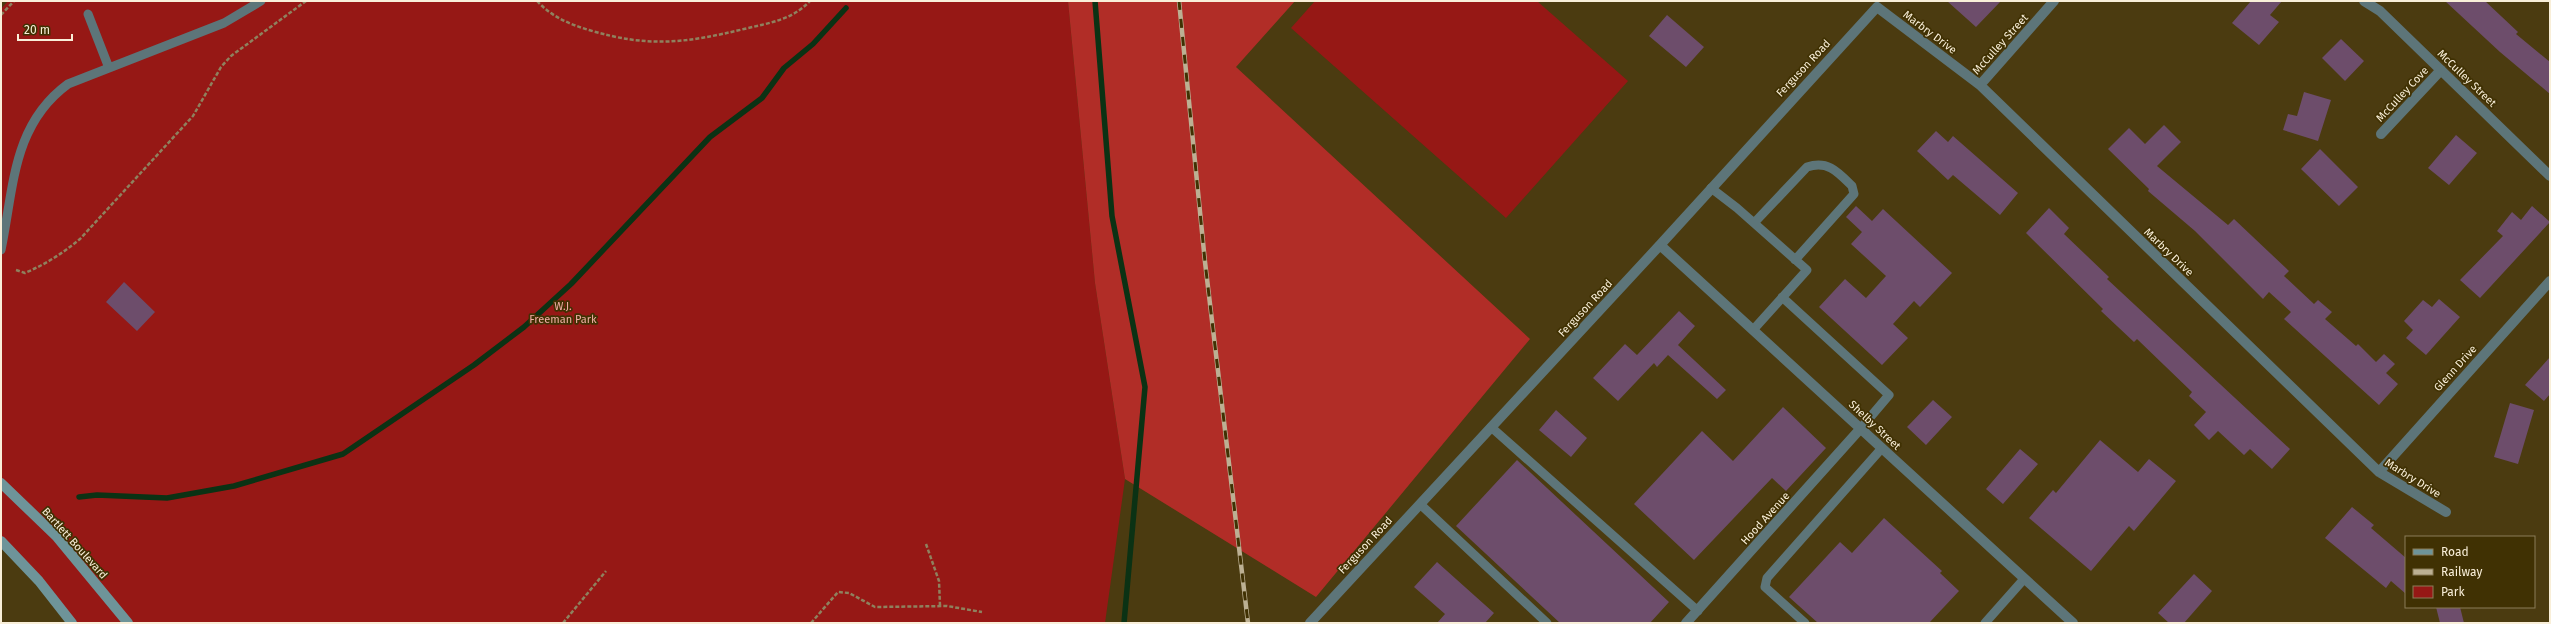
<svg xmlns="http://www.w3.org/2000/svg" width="2551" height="624" font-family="'Fira Sans',sans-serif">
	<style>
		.green { fill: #961815 }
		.forest { fill: #b12d27 }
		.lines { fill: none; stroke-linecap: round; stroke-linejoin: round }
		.stream { stroke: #0b3214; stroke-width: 5.5 }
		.building { fill: #6d4d6b }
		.path { stroke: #8f815e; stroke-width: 2.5; stroke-dasharray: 4 2; stroke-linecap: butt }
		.service { stroke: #5d7579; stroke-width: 9 }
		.minor { stroke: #5d7579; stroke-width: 10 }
		.secondary { stroke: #6e9499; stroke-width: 10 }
		.rail-casing { stroke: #bcb093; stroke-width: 4.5 }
		.rail { stroke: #403103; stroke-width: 3; stroke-dasharray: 9; stroke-linecap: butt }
		.labels { text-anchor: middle; stroke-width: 3.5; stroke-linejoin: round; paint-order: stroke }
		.street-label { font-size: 11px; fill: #f9efd9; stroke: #403103 }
		.park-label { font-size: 11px; fill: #f1aea5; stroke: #403103 }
	</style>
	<rect width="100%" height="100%" fill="#4b3b10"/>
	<path class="green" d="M8,1H1068L1095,283L1125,479L1105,623H72L1,541V9Z
		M1315,1H1537L1628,81L1506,218L1291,28Z"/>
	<path class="forest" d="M1068,1H1295L1236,67L1530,339L1316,597L1125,479L1095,283Z"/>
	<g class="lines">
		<path class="stream" d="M1095,1L1112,216L1145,387L1124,623
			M79,497L97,495L167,498L234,486L343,454L474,365L524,327L571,284L710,137L762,98L784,68L813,44L846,8"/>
	</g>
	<path class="building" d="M1947,1H2001L1976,27Z
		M2251,1H2282L2270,15L2279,22L2259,45L2232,23Z
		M2445,1H2485L2518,32L2516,34L2550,62V94L2500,52Z
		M1667,15L1704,47L1686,67L1649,36Z
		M2341,39L2364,61L2345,81L2322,58Z
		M2304,92L2331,100L2318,141L2283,130L2288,114L2297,116Z
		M2164,125L2181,142L2157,166L2228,225L2234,219L2289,271L2284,276L2314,304L2318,300L2332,312L2325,319L2356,346L2358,344L2376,362L2384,354L2395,364L2386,373L2398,384L2379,405L2284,319L2291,312L2269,292L2263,299L2195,231L2148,191L2149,189L2108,149L2129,128L2145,144Z
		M1936,131L1948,142L1953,136L2018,193L2000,215L1953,175L1948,180L1917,151Z
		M2456,135L2477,153L2449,185L2428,168Z
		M2320,149L2358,187L2339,206L2301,169Z
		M1856,206L1872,221L1883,209L1952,273L1920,307L1914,301L1893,324L1908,338L1882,365L1819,307L1845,279L1866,298L1886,276L1851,244L1862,232L1846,217Z
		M2532,206L2550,222L2480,298L2460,280L2503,236L2497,231L2512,212L2521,220Z
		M2049,208L2069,228L2064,234L2109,277L2107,279L2290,449L2272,469L2250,449L2244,455L2218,431L2209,440L2194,425L2206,412L2189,396L2192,392L2137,339L2134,342L2101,311L2103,309L2026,233Z
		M124,282L155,312L137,331L106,302Z
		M2439,299L2460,317L2426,355L2406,338L2413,330L2404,321L2423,300L2432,307Z
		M1679,311L1695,326L1678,345L1726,390L1717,399L1668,355L1657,367L1654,363L1618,401L1593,378L1625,344L1637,355Z
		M2550,357V394L2544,401L2525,385Z
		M1933,400L1952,417L1926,445L1907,427Z
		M2510,403L2534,410L2518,464L2494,457Z
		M1783,407L1826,448L1786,491L1772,478L1694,560L1634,504L1702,431L1733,461Z
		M1556,410L1587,438L1571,457L1539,430Z
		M2100,440L2138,472L2149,459L2176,481L2134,531L2129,526L2091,571L2029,518L2053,490L2056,493Z
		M2020,449L2038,464L2003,504L1986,489Z
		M1517,460L1669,602L1650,623H1560L1456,526Z
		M2352,507L2374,525L2371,528L2406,558V594L2391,581L2386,588L2325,538Z
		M1884,518L1942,571L1940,573L1959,591L1929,623H1818L1789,597L1840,542L1852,553Z
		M1437,562L1494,613L1485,623H1437L1445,614L1414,587Z
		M2194,574L2212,591L2184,623H2169L2158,613Z
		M2436,607H2460L2464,623H2440Z"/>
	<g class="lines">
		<path class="path" d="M537,1C552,17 569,24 589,30C648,48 686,43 744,29C769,23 792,20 810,1
			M1,15L14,1
			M16,270L25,273C46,264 63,253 80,239L193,116L221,67L231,56L306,1
			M926,544L939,581L940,606
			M563,623L606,571
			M811,623L838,592L849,593L875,607L947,606L982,612"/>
		<path class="service" d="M88,14L109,68
			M1711,188L1737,208L1807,270L1753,330
			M1754,223L1807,167C1828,160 1838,172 1852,186L1854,194L1795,260
			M1,250C14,188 12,125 68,84L224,23L261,1
			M1782,297L1889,395L1861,428
			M1491,427L1698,611
			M1420,504L1547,623
			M1805,623L1765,587L1767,578L1882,448
			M1985,623L2024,579"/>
		<path class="minor" d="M2364,1L2380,11L2550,176
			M1980,85L2054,1
			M2381,134L2441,70
			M1660,245L2073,623
			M2379,472L2550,281
			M1310,623L1660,245L1877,7L1980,85L2379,472L2446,512
			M1686,623L1861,428"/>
		<path class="secondary" d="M1,483L57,537L128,623
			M1,541L39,581L72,623"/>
		<defs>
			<path id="rail" d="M1179,1L1205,262L1248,623"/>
		</defs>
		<use href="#rail" class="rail-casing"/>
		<use href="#rail" class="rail"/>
	</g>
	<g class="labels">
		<g class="street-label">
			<text transform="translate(1930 32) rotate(37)" y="4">Marbry Drive</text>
			<text transform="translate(2000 44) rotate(-48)" y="4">McCulley Street</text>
			<text transform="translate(1803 68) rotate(-47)" y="4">Ferguson Road</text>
			<text transform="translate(2467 78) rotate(44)" y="4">McCulley Street</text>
			<text transform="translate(2402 94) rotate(-47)" y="4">McCulley Cove</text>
			<text transform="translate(2169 252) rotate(44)" y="4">Marbry Drive</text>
			<text transform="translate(1585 308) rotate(-47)" y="4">Ferguson Road</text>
			<text transform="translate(2455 368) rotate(-48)" y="4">Glenn Drive</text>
			<text transform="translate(1875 425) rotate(43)" y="4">Shelby Street</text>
			<text transform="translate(2413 478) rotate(32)" y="4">Marbry Drive</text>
			<text transform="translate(1765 518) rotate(-48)" y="4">Hood Avenue</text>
			<text transform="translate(75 543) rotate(48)" y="4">Bartlett Boulevard</text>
			<text transform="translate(1365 545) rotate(-47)" y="4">Ferguson Road</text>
		</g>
		<g class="park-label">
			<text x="563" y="310">W.J.<tspan x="563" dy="13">Freeman Park</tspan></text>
		</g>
	</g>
	<rect width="2551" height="624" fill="none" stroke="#f9efd9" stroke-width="4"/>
	<rect x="2405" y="536" width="130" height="72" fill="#403103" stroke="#8a7d59"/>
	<rect x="2413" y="549" width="20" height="6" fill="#6e9499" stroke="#8a7d59"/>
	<text x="2441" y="556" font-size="12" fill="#f9efd9">Road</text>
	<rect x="2413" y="569" width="20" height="6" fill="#bcb093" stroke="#8a7d59"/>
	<text x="2441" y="576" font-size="12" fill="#f9efd9">Railway</text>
	<rect x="2413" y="586" width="20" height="12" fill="#961815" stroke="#8a7d59"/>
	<text x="2441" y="596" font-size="12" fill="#f9efd9">Park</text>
	<path d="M18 34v6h54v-6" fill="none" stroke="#f9efd9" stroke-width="2"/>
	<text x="24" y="34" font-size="12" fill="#f9efd9" stroke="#403103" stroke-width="3" paint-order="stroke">20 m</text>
</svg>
